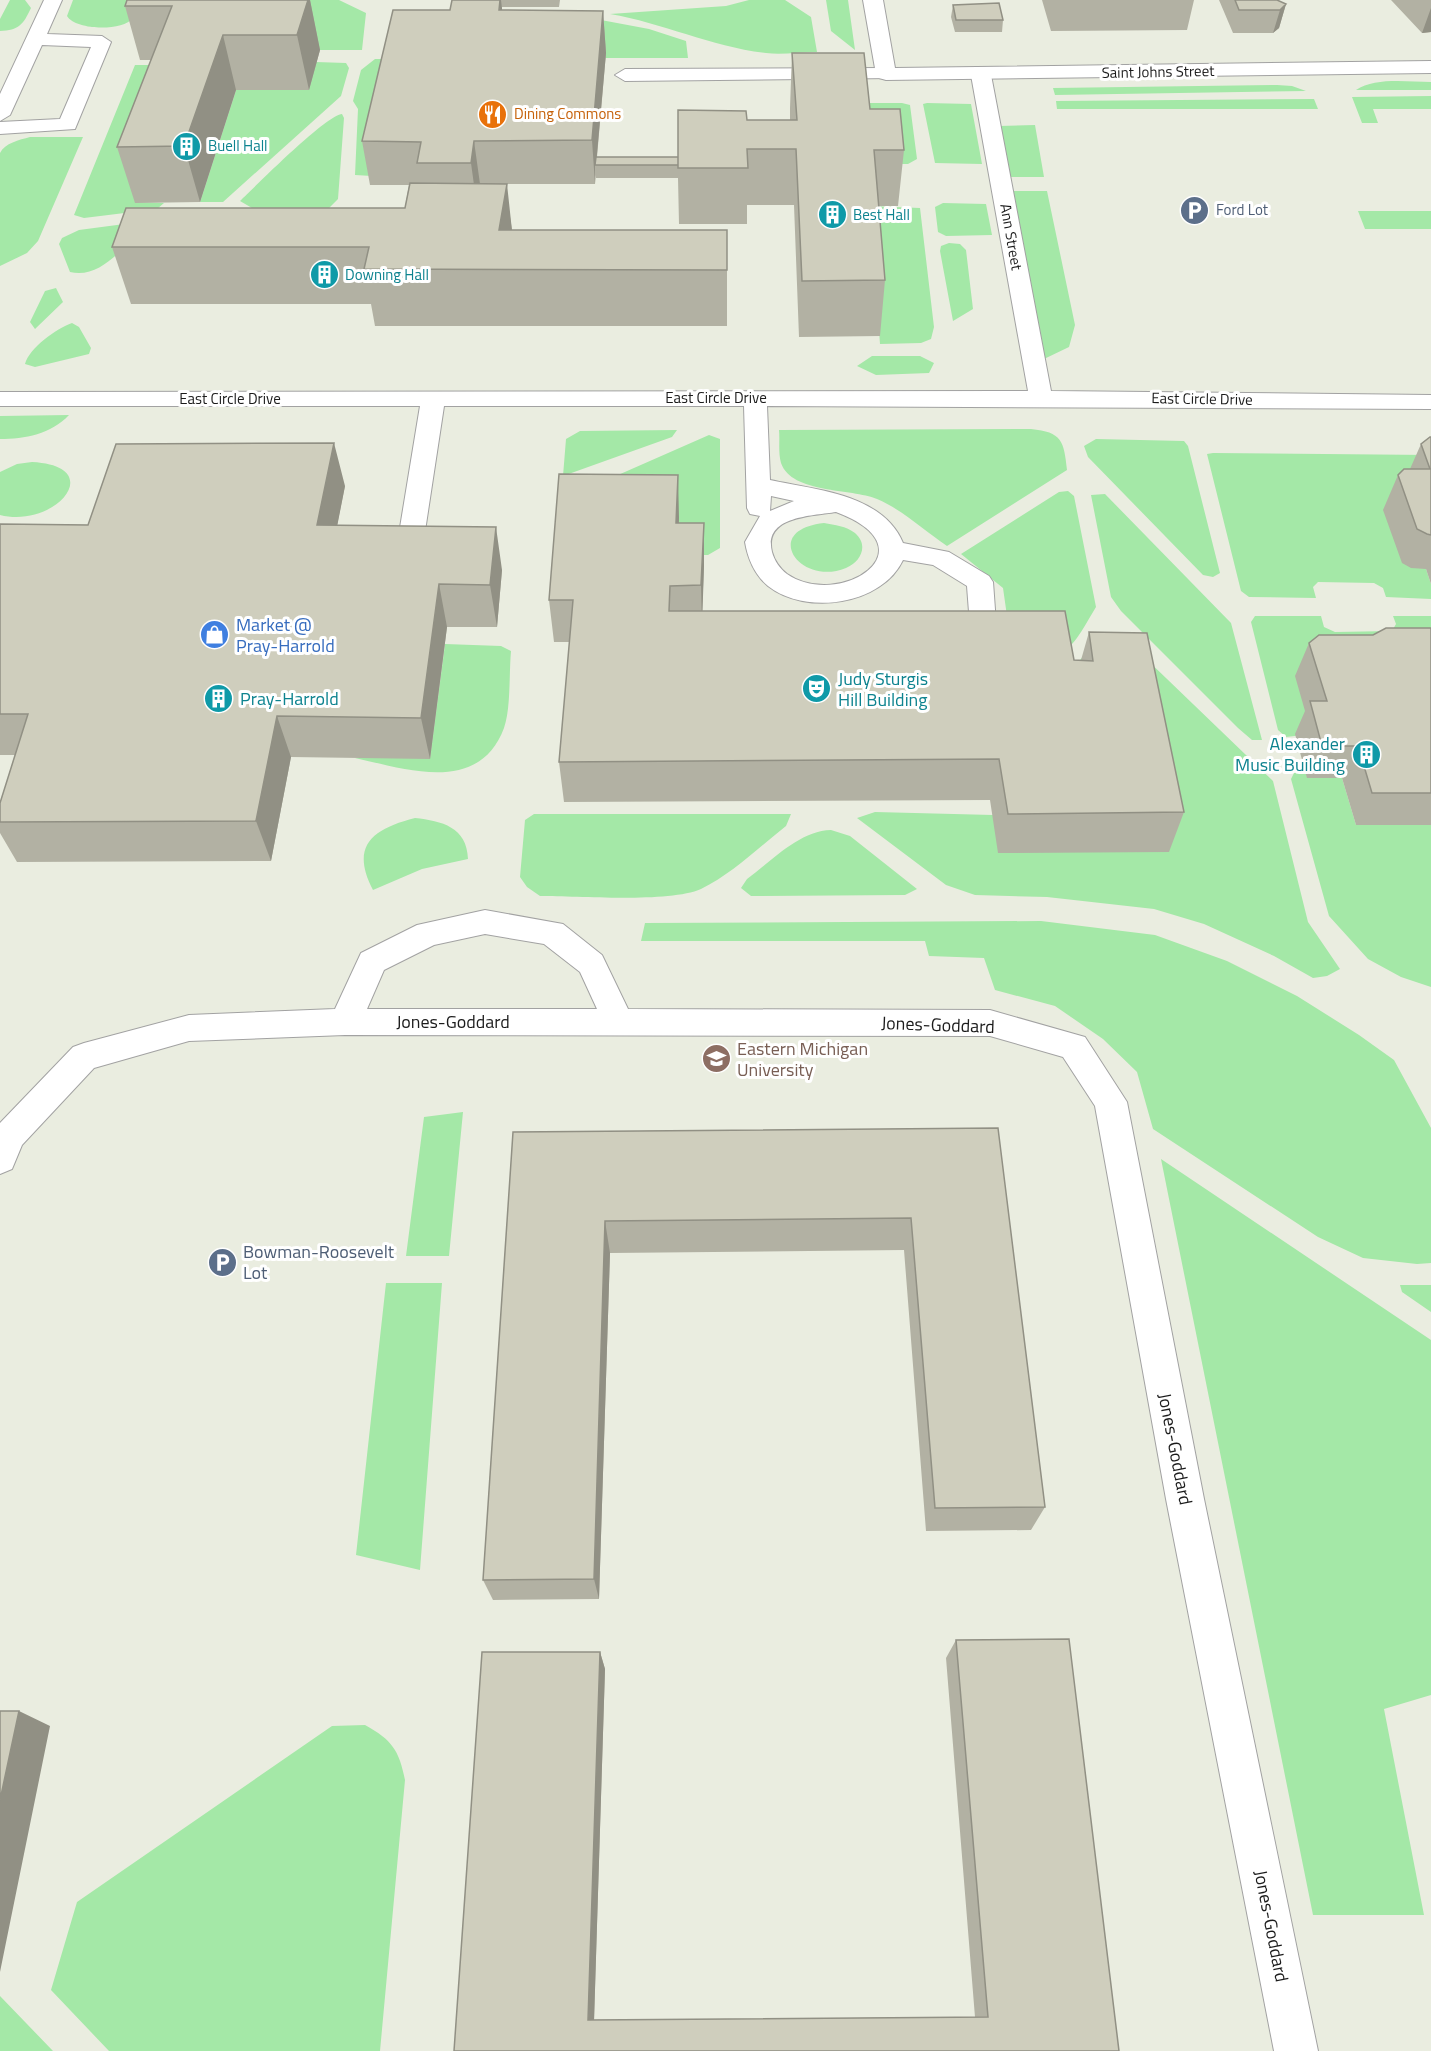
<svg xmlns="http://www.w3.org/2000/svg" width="1431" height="2051" font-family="'Titillium Web',sans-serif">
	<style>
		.grass { fill: #a4e8a7 }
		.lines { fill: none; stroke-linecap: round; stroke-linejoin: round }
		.service-casing { stroke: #a2a2a2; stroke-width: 2 }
		.minor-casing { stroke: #a2a2a2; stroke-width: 2 }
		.service { fill: #fff; fill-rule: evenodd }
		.minor { fill: #fff; fill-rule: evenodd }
		.wall { fill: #b2b1a3 }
		.shaded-wall { fill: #919084 }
		.building { fill: #cfcebd; stroke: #919084; stroke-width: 1.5 }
		.labels { text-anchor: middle; stroke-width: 6; stroke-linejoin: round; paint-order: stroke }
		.far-street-label { font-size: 15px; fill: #1b1b1b; stroke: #fff }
		.far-food-label { font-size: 15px; fill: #c56008; stroke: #fff; text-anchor: start }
		.far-culture-label { font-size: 15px; fill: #0d838f; stroke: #fff; text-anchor: start }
		.far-service-label { font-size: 15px; fill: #4e5e75; stroke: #fff; text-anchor: start }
		.shop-label { font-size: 18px; fill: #366cbe; stroke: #fff; text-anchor: start }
		.culture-label { font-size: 18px; fill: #0d838f; stroke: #fff; text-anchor: start }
		.street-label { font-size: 18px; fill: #1b1b1b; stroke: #fff }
		.education-label { font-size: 18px; fill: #785e54; stroke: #fff; text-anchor: start }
		.service-label { font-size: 18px; fill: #4e5e75; stroke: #fff; text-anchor: start }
	</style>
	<rect width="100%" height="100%" fill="#eaede0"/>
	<path class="grass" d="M10,0H25L31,8C23,25 19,30 0,31V19Z
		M73,0H141C139,5 137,14 133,18C122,32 75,30 67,16Z
		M297,0H339L366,13L362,50H282Z
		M749,0H785L811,17L817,52C800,52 782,55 766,53C712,47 663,23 610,14L726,6Z
		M826,0H848L855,50L831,31Z
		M601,20L649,29L686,41L688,58H605Z
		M375,59H398L372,176L355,175L358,109L353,101L361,70Z
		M316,62L346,63L349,68L341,96L223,202H200L236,90H308Z
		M135,65H185L135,202L164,203L157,209L84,218L74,215Z
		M1431,82V90H1356C1375,77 1408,82 1431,82Z
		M1277,85L1292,86L1306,91L1055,95L1053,88Z
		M1431,96V109H1373L1378,123H1362L1352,97Z
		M1314,99L1318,109H1057L1056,101Z
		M838,103H902L910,105L917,159L908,164H894Z
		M927,103L971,104L982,164L935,163L923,104Z
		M342,114L344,118L338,199L329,208H252L240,201C257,185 325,116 342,114Z
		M1035,125L1044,177H1010L999,126Z
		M30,137H83L38,241L27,253L0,266V153C5,143 19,140 30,137Z
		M1012,191H1047L1075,325L1069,347L1044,359Z
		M943,203L986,204L992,235L946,236L938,232L935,207Z
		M870,206L920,208L934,327L931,339L921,343L880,344Z
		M1358,211H1431V229H1365Z
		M132,223L140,233C120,250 99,279 70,272L59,244L62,238L79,230Z
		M949,243L960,244L966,250L973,309L953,321L940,251L941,246Z
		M56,288L63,302L35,329L30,322L45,291Z
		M72,323L79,327L91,348L89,354L35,367L25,364C30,347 56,329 72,323Z
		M872,356H920L934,363L929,373L876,375L857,366Z
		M69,415C51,434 25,439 0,439V416Z
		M1031,429C1062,432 1064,441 1067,470L947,546C925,531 901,509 877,499C851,488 792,494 781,463C778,453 780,440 779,430Z
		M677,430L672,437L563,476L566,439L580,431Z
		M709,435L720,439V548L708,555H678L679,518L568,497Z
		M1096,439L1184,441L1188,446L1220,573L1213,577L1203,575L1088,457L1084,446Z
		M1213,453L1431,455L1426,569L1431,584V599L1386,597L1383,588L1374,583L1318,582L1313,587L1316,598L1249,597L1241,591L1207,454Z
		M32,462C109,466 55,529 0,515V472L17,464Z
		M1068,491L1074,496L1096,607C1064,661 1069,658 1010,637L1003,588L961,554L1059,492Z
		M1105,494L1231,623L1262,740H1252L1238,728L1121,611L1111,597L1091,495Z
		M824,523C835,525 846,526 855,533C869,545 861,562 846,568C800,587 760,530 824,523Z
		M1255,616H1321L1324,627L1335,632L1392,631L1396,624L1393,616H1431V662L1312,734L1286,737L1278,730L1251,622Z
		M445,644L501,646L511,651C509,673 511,708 504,728C479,795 406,769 355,758H430Z
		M1091,647L1140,653L1273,781L1308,922L1340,969L1327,976L1313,978L1274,956L1204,924L1154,909L1047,897L975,895L946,885L857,818L875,812L993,815L1077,674L1080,660Z
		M1306,770L1342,778L1356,825H1431V987L1401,977L1368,959L1329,916L1291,779L1294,773Z
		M534,814H791L786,826C759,847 732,874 701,889C669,903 579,896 540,896L527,887L520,877L525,820Z
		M415,818C442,821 467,827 468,859L422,869L373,890C350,846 372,829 415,818Z
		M831,830L850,836L917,889L905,895L751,896L741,888L747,879C773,860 799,831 831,830Z
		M1041,921L1155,935L1227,961L1297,996L1359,1035L1394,1060L1431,1128V1263L1417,1264L1363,1258L1318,1237L1153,1129L1137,1072L1103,1039L1055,1006L995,990L984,958L929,956L925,941H641L645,923Z
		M463,1112L449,1256H406L424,1117Z
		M1161,1159L1431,1340V1695L1384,1709L1424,1915H1313Z
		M386,1283H442L420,1570L356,1555Z
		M1400,1285H1431V1312L1402,1292Z
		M365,1725C392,1740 399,1750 405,1780L380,2051H109L51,1990L77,1902L332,1726Z
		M0,1996L53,2051H0Z"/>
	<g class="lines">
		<defs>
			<path id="service" d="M44,0H62L47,34L102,36L111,42L75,129L0,134V122L60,119L91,47L42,45L10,115L0,121V94Z
				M886,68L893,70L896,74L893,78L625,81L615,75L625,69Z
				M981,69L991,75L1051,391L1431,395V409L767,406L770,480C816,490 883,494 903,543L949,552L989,576L993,582L998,651L994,658L985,660L976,658L972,651L967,586L933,565L903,560C882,605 806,616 768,586C754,574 748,559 745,542L760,516L750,514L747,508L744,406H444L420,564L416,570L407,573L398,570L394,564L420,406H0V392L1028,391L971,75ZM771,496L794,501L770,511ZM836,512C935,549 839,610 787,574C780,569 774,560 772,552C763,516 812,516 836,512Z
				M485,910L563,924L602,955L628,1009L990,1010L1085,1037L1127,1102L1204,1499L1318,2051H1274L1166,1499L1095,1106L1063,1057L990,1036L345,1035L189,1041L94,1068L22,1145L12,1169L0,1174V1123L73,1047L84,1043L189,1015L335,1009L361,953L417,925ZM485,934L544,944L580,972L597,1009H367L384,970L434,945Z"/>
			<path id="minor" d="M863,0H883L895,68L1431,61V73L886,80L879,78L876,74Z"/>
		</defs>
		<use href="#service" class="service-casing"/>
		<use href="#minor" class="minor-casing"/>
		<use href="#service" class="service"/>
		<use href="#minor" class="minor"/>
	</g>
	<path class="wall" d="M127,0H310L320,50L309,90H236L200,202L135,203L117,147L151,60H140L125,6Z
		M452,0H560L559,7H502V10L603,11L606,53L597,157H678L747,120H790V108L792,53L870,109L904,150L898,206H879L885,280L880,336L799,337L794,205H747V224H679L678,178H596V175L595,184H505L512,230L727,270V326H375L371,304H131L112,247L405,208L409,185H370L362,141L450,10Z
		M1042,0H1194L1187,30L1051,31Z
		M1219,0H1277L1286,4L1279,28L1273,33H1233Z
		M1391,0H1431V32L1422,33Z
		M953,5L1003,20L1002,32H955L951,17Z
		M1431,437V584L1426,569L1411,568L1402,563L1383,510L1398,475L1410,469L1421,444Z
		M345,486L337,525L502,570L497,627H447L430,759L291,757L271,861L17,862L0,833V803L15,755H0V524L88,525Z
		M679,518V523L704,566L702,611L1074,660H1081L1089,632L1184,812L1169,852L998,853L990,800L564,802L559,762L570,642H554L549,600Z
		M1431,628V825H1356L1342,778H1307L1295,734L1305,711L1295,676L1309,643Z
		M998,1128L1045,1507L1031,1530L926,1531L904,1250L610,1253L599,1599L493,1600L483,1580L513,1132Z
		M956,1640L1119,2051H454L600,1652L605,1669L594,2020L975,2017L946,1658Z"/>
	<path class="shaded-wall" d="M308,0H310L320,50L309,90L297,35Z
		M499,0H501L505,35L500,16Z
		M1286,4L1279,28L1273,33L1280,10Z
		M1431,8V32L1422,33Z
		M603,11L606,53L596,165H595V184L592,140Z
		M223,35L236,90L200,202L184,146Z
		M474,141L480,184L477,207L471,163Z
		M507,184L513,240L499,230Z
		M334,443L345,486L329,568L317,525Z
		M678,475L679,518L677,566L676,523Z
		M704,523V566L702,627L701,585Z
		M496,527L502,570L497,627L490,585Z
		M439,584L447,627L430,759L421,718Z
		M277,716L291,757L271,861L256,821Z
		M605,1221L610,1253L599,1599L594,1579Z
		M600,1652L605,1669L594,2022L588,2020Z
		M19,1711L50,1726L0,1972V1800Z"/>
	<path class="building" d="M127,0H308L297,35H223L184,146L117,147L172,6H125Z
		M452,0H500L499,10L603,11L592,140L474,141L471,163H417L421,142L362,141L393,10H450Z
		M1235,0H1277L1286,4L1280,10H1239Z
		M999,3L1003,20H956L953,5Z
		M792,53H864L870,109H900L904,150H874L885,280L802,281L796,149H747L748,168H678V110L746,111L747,120H797Z
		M596,157H678V165H595Z
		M410,183L507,184L499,230H727V270L364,269L369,247H112L126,208H405Z
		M1430,437H1431V535L1427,534L1417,529L1398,475L1404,469H1430L1421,444Z
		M334,443L317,525L496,527L490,585L439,584L421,718L277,716L256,821L0,822V803L28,714H0V524L88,525L116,444Z
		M559,474L678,475L676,523H704L701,585L670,586L669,611H1065L1074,660L1093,661L1089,632L1147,633L1184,812L1008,814L999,759L559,762L573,600H549Z
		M1386,628H1431V793H1372L1358,746H1322L1310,701H1327L1309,643L1319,635H1373Z
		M998,1128L1045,1507L935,1508L911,1218L605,1221L594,1579L483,1580L513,1132Z
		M1069,1639L1119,2051H454L482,1652H600L588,2020L988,2017L956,1640Z
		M0,1711H19L0,1800Z"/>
	<defs>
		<symbol id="restaurant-disc" viewBox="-11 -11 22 22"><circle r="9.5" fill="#e8710a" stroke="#fff"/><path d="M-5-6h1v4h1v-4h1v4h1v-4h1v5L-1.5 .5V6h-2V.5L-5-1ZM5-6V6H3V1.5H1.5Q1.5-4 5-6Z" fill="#fff"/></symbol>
		<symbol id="building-disc" viewBox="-11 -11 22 22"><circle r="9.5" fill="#0f9aa8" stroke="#fff"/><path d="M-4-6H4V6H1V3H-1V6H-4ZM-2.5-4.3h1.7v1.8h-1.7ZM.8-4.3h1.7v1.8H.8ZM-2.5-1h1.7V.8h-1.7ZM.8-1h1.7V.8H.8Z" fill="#fff"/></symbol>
		<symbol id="parking-disc" viewBox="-11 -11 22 22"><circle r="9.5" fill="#5c6f8a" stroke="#fff"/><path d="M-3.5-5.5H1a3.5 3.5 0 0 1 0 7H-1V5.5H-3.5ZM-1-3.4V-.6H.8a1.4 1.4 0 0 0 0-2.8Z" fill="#fff"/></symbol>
		<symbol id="shop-disc" viewBox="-11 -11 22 22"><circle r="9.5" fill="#3f7fe0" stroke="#fff"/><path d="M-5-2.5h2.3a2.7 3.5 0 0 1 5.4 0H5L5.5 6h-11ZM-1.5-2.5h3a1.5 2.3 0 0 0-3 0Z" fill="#fff"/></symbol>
		<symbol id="theatre-disc" viewBox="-11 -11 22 22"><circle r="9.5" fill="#0f9aa8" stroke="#fff"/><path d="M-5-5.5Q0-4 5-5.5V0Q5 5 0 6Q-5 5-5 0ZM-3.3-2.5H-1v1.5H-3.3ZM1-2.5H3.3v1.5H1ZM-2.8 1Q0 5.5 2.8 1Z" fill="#fff"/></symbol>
		<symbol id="university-disc" viewBox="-11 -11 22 22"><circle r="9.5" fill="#8d6e63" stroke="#fff"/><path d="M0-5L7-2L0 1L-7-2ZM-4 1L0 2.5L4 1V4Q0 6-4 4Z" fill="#fff"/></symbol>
	</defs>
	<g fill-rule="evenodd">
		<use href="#restaurant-disc" x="476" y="98" width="33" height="33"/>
		<use href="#building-disc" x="170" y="130" width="33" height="33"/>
		<use href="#parking-disc" x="1178" y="194" width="33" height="33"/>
		<use href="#building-disc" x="816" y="198" width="33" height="33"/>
		<use href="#building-disc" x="308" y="258" width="33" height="33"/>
		<use href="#shop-disc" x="198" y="618" width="33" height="33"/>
		<use href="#theatre-disc" x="800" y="672" width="33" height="33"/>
		<use href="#building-disc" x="202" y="682" width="33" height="33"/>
		<use href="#building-disc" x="1350" y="738" width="33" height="33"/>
		<use href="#university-disc" x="700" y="1042" width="33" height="33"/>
		<use href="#parking-disc" x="206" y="1246" width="33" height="33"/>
	</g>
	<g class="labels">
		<g class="far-street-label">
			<text transform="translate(1158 72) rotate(-1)" y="5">Saint Johns Street</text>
			<text transform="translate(1011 237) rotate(80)" y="5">Ann Street</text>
			<text x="716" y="403">East Circle Drive</text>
			<text x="230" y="404">East Circle Drive</text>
			<text transform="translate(1202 399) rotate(1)" y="5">East Circle Drive</text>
		</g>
		<g class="far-food-label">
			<text x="514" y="119">Dining Commons</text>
		</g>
		<g class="far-culture-label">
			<text x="208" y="151">Buell Hall</text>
			<text x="853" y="220">Best Hall</text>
			<text x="345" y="280">Downing Hall</text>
		</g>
		<g class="far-service-label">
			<text x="1216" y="215">Ford Lot</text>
		</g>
		<g class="shop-label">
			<text x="236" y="631">Market @<tspan x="236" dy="21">Pray-Harrold</tspan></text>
		</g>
		<g class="culture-label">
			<text x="838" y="685">Judy Sturgis<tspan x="838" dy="21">Hill Building</tspan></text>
			<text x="240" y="705">Pray-Harrold</text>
			<text x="1345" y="750" text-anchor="end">Alexander<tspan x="1345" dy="21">Music Building</tspan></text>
		</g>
		<g class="street-label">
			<text x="453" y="1028">Jones-Goddard</text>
			<text transform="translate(938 1025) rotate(2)" y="6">Jones-Goddard</text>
			<text transform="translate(1175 1449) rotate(79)" y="6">Jones-Goddard</text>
			<text transform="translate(1271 1926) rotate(79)" y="6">Jones-Goddard</text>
		</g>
		<g class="education-label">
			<text x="737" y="1055">Eastern Michigan<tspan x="737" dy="21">University</tspan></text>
		</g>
		<g class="service-label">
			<text x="243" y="1258">Bowman-Roosevelt<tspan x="243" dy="21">Lot</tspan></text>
		</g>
	</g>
</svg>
